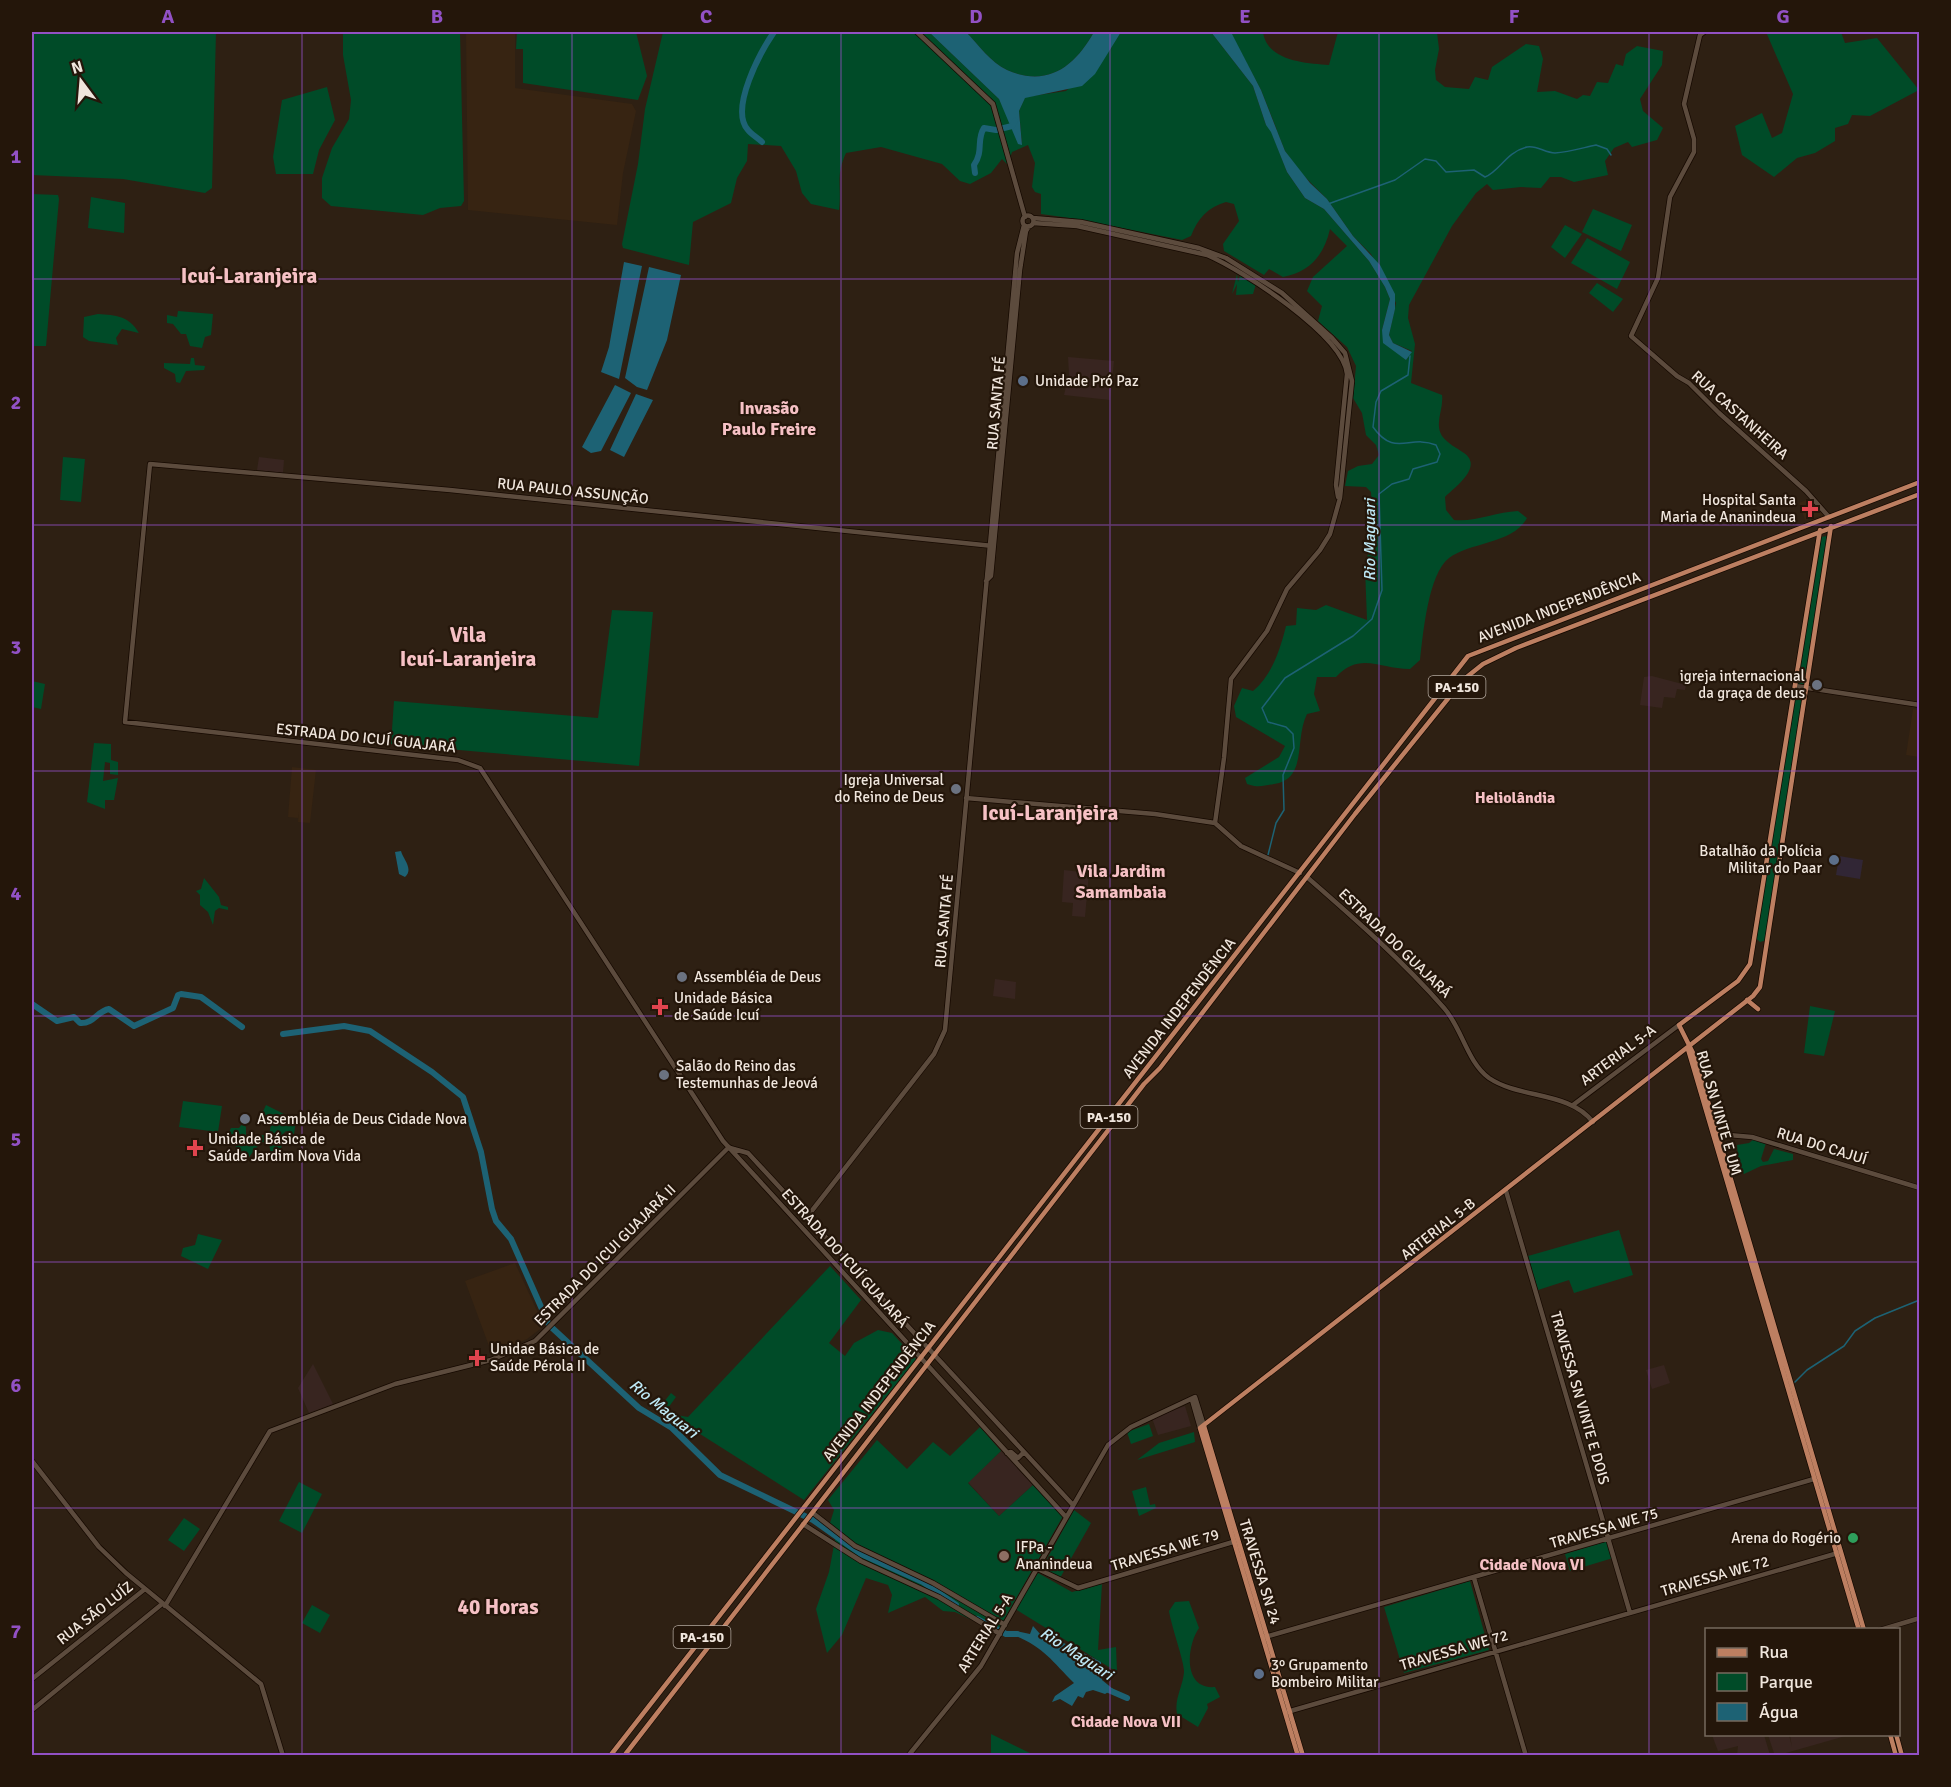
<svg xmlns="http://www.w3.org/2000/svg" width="1951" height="1787" font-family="Signika,sans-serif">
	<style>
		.commercial { fill: #312635 }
		.built { fill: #372412 }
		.education { fill: #382520 }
		.green { fill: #004b28; fill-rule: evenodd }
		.water { fill: #1d6274 }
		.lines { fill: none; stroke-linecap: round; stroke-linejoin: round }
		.stream { stroke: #1d6274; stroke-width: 1.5 }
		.river { stroke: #1d6274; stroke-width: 6 }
		.secondary-casing { stroke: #160901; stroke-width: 6 }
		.primary-casing { stroke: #160901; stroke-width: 6 }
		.secondary { stroke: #5c4b3d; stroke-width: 4.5 }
		.primary { stroke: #bd7f61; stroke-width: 4.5 }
		.grid { fill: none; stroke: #9251c5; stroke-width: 1.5; stroke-opacity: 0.55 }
		.service-dot { fill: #5c6f8a; stroke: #24160a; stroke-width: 2 }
		.health-dot { fill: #e0444e; stroke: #24160a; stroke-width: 2 }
		.worship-dot { fill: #6b7280; stroke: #24160a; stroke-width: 2 }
		.leisure-dot { fill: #2e9e5b; stroke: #24160a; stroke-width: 2 }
		.education-dot { fill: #8d6e63; stroke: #24160a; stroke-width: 2 }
		.labels { text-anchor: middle; stroke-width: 4.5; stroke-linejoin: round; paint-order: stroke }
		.shield { fill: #24160a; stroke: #b3a89e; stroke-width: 1.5 }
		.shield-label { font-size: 14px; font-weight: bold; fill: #f0e6dd }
		.poi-label { font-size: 15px; fill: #f0e6dd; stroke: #24160a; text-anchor: start }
		.street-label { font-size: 15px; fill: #f0e6dd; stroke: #24160a }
		.water-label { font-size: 16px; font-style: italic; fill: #bee9f6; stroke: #24160a }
		.neighbourhood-label { font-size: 16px; font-weight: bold; fill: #f6c1c5; stroke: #24160a }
		.quarter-label { font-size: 18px; font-weight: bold; fill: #f6c1c5; stroke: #24160a }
		.district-label { font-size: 21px; font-weight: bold; fill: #f6c1c5; stroke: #24160a }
		.neatline { fill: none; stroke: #9251c5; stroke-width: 2 }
		.grid-label { font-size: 20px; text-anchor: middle; font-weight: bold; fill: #9251c5 }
	</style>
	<rect width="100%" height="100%" fill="#2e2013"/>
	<path class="commercial" d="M1839,856L1863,860L1860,879L1836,875Z"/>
	<path class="built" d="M466,32H515V88L632,104L636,111L623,173L617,225L468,210Z
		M1811,498L1824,515L1805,520L1799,503Z
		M1913,709L1919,710V757L1906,755Z
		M292,767L316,770L310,823L298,822L299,812L298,818L288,817Z
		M515,1263L544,1326L527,1339L492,1354L465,1281Z"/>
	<path class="education" d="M1068,357L1114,361L1110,400L1064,395L1069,374Z
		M259,457L284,460L283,473L257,470Z
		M1652,676L1686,685L1685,690L1677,689L1675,698L1664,697L1662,708L1640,705L1644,677Z
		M1064,870L1089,873L1085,917L1072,916L1073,903L1062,902Z
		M995,979L1016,982L1015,999L993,996Z
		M313,1364L333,1404L309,1413L298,1388Z
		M1664,1365L1670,1383L1652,1389L1646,1370Z
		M1185,1406L1191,1426L1158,1435L1152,1418Z
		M1001,1451L1033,1485L999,1516L968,1482Z
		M1712,1735H1764L1770,1755H1737L1738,1746L1718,1751Z
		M1768,1735H1789L1792,1747L1790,1735H1849L1775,1756Z"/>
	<path class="green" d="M32,32H216L212,188L205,193L123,179L32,175Z
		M343,32H460L464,201L461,206L440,208L423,215L331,206L322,198V178L332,148L349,119L351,100L343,55Z
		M517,32H636L647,76L638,100L523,83V49H516Z
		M663,32H929L999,99L1022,144L1019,111L1025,97L1066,91L1109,51L1121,32H1211L1253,86L1266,125L1277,130L1261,90L1230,32H1263C1267,61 1305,63 1329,65L1338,32H1437L1439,49L1435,70L1436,80L1445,87L1469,89L1475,77L1488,80L1492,67L1526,44L1539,46L1543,59L1537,92L1555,91L1577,99L1583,95L1590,96L1597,82L1608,83L1616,64L1623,66L1626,54L1637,46L1663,51L1662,65L1640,99L1643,111L1663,128L1657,140L1632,147L1628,142L1614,148L1605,161L1608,175L1574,182L1561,177H1550L1541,188L1521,187L1493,190L1487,184L1476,193L1452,226L1409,305L1408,318L1415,344L1411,383L1442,395C1444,409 1434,423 1442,436C1448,444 1457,448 1464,453C1484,467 1454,488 1445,497L1446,510L1454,520C1476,522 1496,512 1518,511L1527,518C1513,544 1470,542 1449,558C1428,574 1423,635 1420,660L1410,669C1380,669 1360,651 1336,677H1317L1314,694L1320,711L1307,714C1294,740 1308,779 1274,784C1263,786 1258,788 1247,784L1245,778L1279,757L1285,746L1236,717L1234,706L1242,688L1253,691C1272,675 1280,650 1286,626L1296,625L1297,608L1316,610L1326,605L1367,620L1365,568L1373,530L1371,492L1366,487L1345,486L1348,471L1358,466L1372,464L1379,455L1376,445L1366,435L1362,413L1353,398L1356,366L1347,347L1318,321L1322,306L1307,291L1313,277L1347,246L1330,229C1324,255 1310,272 1283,277L1269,269L1264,275L1224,251L1223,244L1239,221L1234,204L1226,202C1208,207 1198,218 1191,236L1182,240L1077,219L1041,214V194L1035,192L1032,187L1035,163L1028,145L1012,152L1008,165L1002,159L991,173L970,184L960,181L942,164L881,147L846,153C835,177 842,186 839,210L811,204L802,193L796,171L781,146L748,144L747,161L737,178L731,203L693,222L689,265L623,248L622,244L638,164L645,109ZM1277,131L1285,151L1300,172L1327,199L1353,236L1371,254L1396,303L1389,335L1393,343L1412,351L1406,360L1382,330L1390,299L1385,287L1369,261L1324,209L1305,198L1287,172L1272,133Z
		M966,32H1094C1075,66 1048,88 1007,70C991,63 978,44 966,32Z
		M1766,32H1841L1845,43L1877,38L1919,90L1870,116L1852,115L1848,124L1835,128V141L1815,153L1797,158L1774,177L1742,155L1735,126L1762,113L1772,138L1782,133L1793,94Z
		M327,87L335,120L319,150L313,174H276L273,157L282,100Z
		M32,194L58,195L59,199L46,346H32Z
		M91,197L125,203L124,233L88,228Z
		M1593,209L1632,225L1621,251L1582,232Z
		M1565,225L1582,234L1565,258L1551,247Z
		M1587,238L1630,262L1617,289L1571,263Z
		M1237,274L1238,282L1240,276L1256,284L1253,294L1236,295L1237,284L1232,294Z
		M1597,283L1623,299L1613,312L1589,293Z
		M178,311L213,314L211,335L205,337L202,348L190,346L186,334H181L173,324L167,323V315L177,317Z
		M98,314C116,315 129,316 139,333L122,329L116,338L118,345L89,341L83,337L84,317Z
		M191,358H194L195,365L205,366L204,370L186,371L180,383L176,382L175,374L164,368V363L190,364Z
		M63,457L85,459L81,502L60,500Z
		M1827,536L1830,537L1767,940L1760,942L1755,937L1821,537Z
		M612,610L653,612L639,766L391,744L394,701L598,718Z
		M32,681L45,684L41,709L32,707Z
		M94,743L111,744V760L118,762V775L110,774V763L105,762L103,781L118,778L114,800H105V809L87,802Z
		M204,878L219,897L221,905L228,907V910L219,908L215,911L213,925L208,912L200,905V895L196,891L201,889Z
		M1810,1006L1835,1011L1824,1056L1804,1053Z
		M183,1101L222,1106L218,1132L179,1127Z
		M266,1105L296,1120L294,1134L286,1131L282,1135L281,1152L271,1155L269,1143L261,1142L245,1162L236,1147L234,1137L228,1134L231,1128H239L242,1124L246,1127V1136L254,1138L269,1133L272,1122L259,1120Z
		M1754,1139L1766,1143L1761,1159L1763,1162L1768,1161L1774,1149L1793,1154V1160L1761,1166L1744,1174L1739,1167L1737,1145L1749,1143Z
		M1619,1230L1633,1275L1574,1293L1569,1280L1538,1290L1528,1256Z
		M198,1234L222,1240L208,1269L181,1256L183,1248L195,1245Z
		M830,1266L861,1300L829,1343L845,1356L854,1343L878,1330L892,1333L916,1359L804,1500L659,1408L671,1393L676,1397L668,1408L676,1415L688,1417Z
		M1149,1424L1153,1436L1131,1444L1127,1432Z
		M980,1427L1001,1451L968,1483L999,1516L1033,1485L1063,1516L997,1632L955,1612L943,1611L925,1597L888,1613L892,1595L888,1585L866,1578L842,1635L827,1653L816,1609L829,1572L837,1529L830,1523L834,1510L828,1500L877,1440L907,1469L933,1442L950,1456Z
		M1194,1432L1195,1442L1137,1460L1159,1443Z
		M299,1482L322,1494L302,1533L279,1521Z
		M1146,1487L1150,1505L1155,1504L1156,1508L1139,1516L1132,1491Z
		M1074,1510L1091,1523L1060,1578L1042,1568Z
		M184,1518L200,1529L184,1551L168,1540Z
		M1608,1541L1613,1558L1570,1571L1565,1554Z
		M1038,1573L1072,1592L1102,1584L1098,1650L1116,1647L1117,1672L1015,1609Z
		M1470,1581L1489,1650L1404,1673L1384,1607Z
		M1189,1601L1199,1628C1186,1647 1183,1690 1215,1687L1220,1697L1207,1704L1208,1708L1198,1727L1177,1714C1174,1699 1183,1686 1184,1672C1185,1664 1171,1625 1169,1611L1175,1602Z
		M312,1605L330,1615L320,1633L302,1623Z
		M991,1734L1034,1755H991Z"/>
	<path class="water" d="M929,32H966C978,44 991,63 1007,70C1048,88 1075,66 1094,32H1121L1095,74L1082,86L1025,98L1019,111L1022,145L1018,144L999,99Z
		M1211,32L1232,34L1261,90L1285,151L1310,183L1327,199L1353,236L1380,265L1395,294V309L1389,335L1393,343L1412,352L1406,360L1383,343L1382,330L1390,299L1385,287L1369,261L1324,209L1305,198L1287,172L1271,132L1266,125L1253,86Z
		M624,262L642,266L619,379L601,372L609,347Z
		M649,267L681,275L667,340L647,390L637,387L625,378Z
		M615,385L631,393L601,451L591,453L582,447Z
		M636,394L653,400L624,457L610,450Z
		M401,851C403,859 414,869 405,877L399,874L395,852Z
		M1033,1626L1041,1635L1052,1637L1101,1662L1102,1680L1113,1689L1105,1694L1093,1690L1086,1692L1083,1698L1078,1696L1072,1706L1060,1699L1052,1702L1055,1696L1074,1683C1051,1660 1043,1646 1011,1634L1016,1631L1030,1634Z"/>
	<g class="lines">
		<path class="stream" d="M1328,204L1395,180L1425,159L1436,161L1446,172L1474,170L1485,177C1500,171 1506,152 1527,147C1537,145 1545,153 1555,153C1569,152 1582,148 1596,145L1607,149L1611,155
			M1268,855L1276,823L1284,810L1283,775L1294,748L1293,734L1286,727L1268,722L1262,708L1285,678L1353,636L1372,619L1382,590L1379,494L1392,484L1409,479L1413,469L1437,462L1440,454L1436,445C1409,434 1395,458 1373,427L1376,402L1381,391L1408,375L1410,356
			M1795,1382L1807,1370L1844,1346L1855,1331L1875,1318L1917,1301"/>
		<path class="river" d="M762,142C758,138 751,134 748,130C729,109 761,51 774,32
			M975,173L974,165C984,151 976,140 984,128L996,130L1012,126L1015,121
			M32,1004L57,1021L74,1017L80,1023C94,1024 97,1011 109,1009L134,1026L173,1008L178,995L181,994L201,997L242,1027
			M283,1034L344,1026L370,1031L432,1072L463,1097L481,1152L492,1209L496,1221L511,1239L549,1325L639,1408L672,1428L720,1475L813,1520L861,1554L923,1582L956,1605
			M977,1619L1006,1634H1017
			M1104,1688L1127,1698"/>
		<defs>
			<path id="secondary" d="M917,32L993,104L1025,217
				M1704,32L1700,35L1684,104L1694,139V152L1670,197L1658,278L1631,336L1677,376L1689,383L1719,413L1806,491L1829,517
				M1022.5 221a5.5 5.5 0 1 1 11 0a5.5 5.5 0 1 1-11 0Z
				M1033,218L1081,222L1199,248L1226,258L1282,293L1332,338L1345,353L1352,381L1340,498L1330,534L1320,550L1287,589L1267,631L1231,679L1224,758L1215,823
				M1033,223L1077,226L1207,255C1242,270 1343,335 1347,374L1336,485L1338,497
				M993,546L450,490L150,464L125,722L458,760L480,768L723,1141L1066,1517
				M986,581L991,576L1020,270L1026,231L1029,226
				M1795,686L1920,705
				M966,798L1155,814L1215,823
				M1215,823L1241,846L1300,873
				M1308,878C1355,919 1403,961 1444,1008C1462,1028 1467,1062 1489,1078C1520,1099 1569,1091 1593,1122
				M1573,1105L1679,1025
				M1717,1134L1752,1137L1920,1188
				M730,1148L748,1153L1073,1505
				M1506,1191L1630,1613
				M807,1217L934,1054L945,1030L1017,253L1024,225
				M1192,1400L1200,1428
				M1007,1453L1011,1452L1018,1458L1024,1452
				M32,1461L99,1547L126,1573L261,1684L283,1756
				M813,1513L855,1546L933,1583L1005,1625
				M803,1524L861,1561L939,1597L1000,1634
				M1038,1569L1078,1588L1233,1542
				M1474,1578L1526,1756
				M165,1606L270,1431L395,1384L491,1360L535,1341L729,1147
				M1880,1630L1920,1618
				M1265,1637L1814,1479
				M32,1679L145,1589
				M32,1710L162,1604
				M1287,1712L1838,1553
				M908,1756L981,1666L1108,1445L1131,1427L1195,1397L1204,1426"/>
			<path id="primary" d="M1820,530L1750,964L1738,981L1679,1025L1693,1053L1706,1095L1864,1630
				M1747,1000L1758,1009
				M1688,1049L1859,1630
				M1204,1426L1303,1756
				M1890,1734L1896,1756
				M1896,1734L1902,1756
				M610,1756L1468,656L1920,482
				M624,1756L1144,1084L1160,1068L1355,814L1463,680L1483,664L1516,648L1920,494
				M1298,1756L1200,1428L1753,996L1760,987L1831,526"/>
		</defs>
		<use href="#secondary" class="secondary-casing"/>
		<use href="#primary" class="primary-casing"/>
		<use href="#secondary" class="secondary"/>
		<use href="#primary" class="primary"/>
	</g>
	<path class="grid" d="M302,32V1756M572,32V1756M841,32V1756M1110,32V1756M1379,32V1756M1649,32V1756M32,279H1920M32,525H1920M32,771H1920M32,1016H1920M32,1262H1920M32,1508H1920"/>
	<g class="service-dot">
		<circle cx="1023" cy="381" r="6"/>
		<circle cx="1834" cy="860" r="6"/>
		<circle cx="1259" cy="1674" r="6"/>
	</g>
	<g class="health-dot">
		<path d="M1807 500h6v6h6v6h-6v6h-6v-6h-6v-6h6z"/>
		<path d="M657 998h6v6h6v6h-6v6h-6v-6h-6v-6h6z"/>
		<path d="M192 1139h6v6h6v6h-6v6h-6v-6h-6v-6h6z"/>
		<path d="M474 1349h6v6h6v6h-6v6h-6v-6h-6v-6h6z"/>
	</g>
	<g class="worship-dot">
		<circle cx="1817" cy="685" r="6"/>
		<circle cx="956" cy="789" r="6"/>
		<circle cx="682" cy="977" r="6"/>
		<circle cx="664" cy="1075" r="6"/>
		<circle cx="245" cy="1119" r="6"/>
	</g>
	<circle class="leisure-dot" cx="1853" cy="1538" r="6"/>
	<circle class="education-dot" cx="1004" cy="1556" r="6"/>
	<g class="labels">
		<g class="shield">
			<rect x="1428.5" y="676" width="57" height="22" rx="4.5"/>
			<rect x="1080.5" y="1106" width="57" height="22" rx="4.5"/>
			<rect x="673.5" y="1626" width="57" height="22" rx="4.5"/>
		</g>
		<g class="shield-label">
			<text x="1457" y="692">PA-150</text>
			<text x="1109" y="1122">PA-150</text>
			<text x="702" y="1642">PA-150</text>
		</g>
		<g class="poi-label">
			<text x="1035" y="386">Unidade Pró Paz</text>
			<text x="1796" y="505" text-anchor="end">Hospital Santa<tspan x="1796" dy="17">Maria de Ananindeua</tspan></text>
			<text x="1805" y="681" text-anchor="end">igreja internacional<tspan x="1805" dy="17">da graça de deus</tspan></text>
			<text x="944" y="785" text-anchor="end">Igreja Universal<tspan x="944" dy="17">do Reino de Deus</tspan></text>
			<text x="1822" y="856" text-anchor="end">Batalhão da Polícia<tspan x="1822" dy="17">Militar do Paar</tspan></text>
			<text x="694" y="982">Assembléia de Deus</text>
			<text x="674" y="1003">Unidade Básica<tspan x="674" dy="17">de Saúde Icuí</tspan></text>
			<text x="676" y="1071">Salão do Reino das<tspan x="676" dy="17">Testemunhas de Jeová</tspan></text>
			<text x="257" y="1124">Assembléia de Deus Cidade Nova</text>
			<text x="208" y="1144">Unidade Básica de<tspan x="208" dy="17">Saúde Jardim Nova Vida</tspan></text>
			<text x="490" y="1354">Unidae Básica de<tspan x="490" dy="17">Saúde Pérola II</tspan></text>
			<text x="1841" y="1543" text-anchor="end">Arena do Rogério</text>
			<text x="1016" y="1552">IFPa -<tspan x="1016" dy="17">Ananindeua</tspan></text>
			<text x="1271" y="1670">3º Grupamento<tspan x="1271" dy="17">Bombeiro Militar</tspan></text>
		</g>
		<g class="street-label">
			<text transform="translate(996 403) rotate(-85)" y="5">RUA SANTA FÉ</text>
			<text transform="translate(1740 415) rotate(42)" y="5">RUA CASTANHEIRA</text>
			<text transform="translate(573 491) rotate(6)" y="5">RUA PAULO ASSUNÇÃO</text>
			<text transform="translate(1559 607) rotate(-21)" y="5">AVENIDA INDEPENDÊNCIA</text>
			<text transform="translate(366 738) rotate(6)" y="5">ESTRADA DO ICUÍ GUAJARÁ</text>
			<text transform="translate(944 921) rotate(-85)" y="5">RUA SANTA FÉ</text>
			<text transform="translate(1395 943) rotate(44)" y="5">ESTRADA DO GUAJARÁ</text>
			<text transform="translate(1179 1008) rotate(-52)" y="5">AVENIDA INDEPENDÊNCIA</text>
			<text transform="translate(1618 1055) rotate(-37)" y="5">ARTERIAL 5-A</text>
			<text transform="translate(1719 1113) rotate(74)" y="5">RUA SN VINTE E UM</text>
			<text transform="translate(1822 1146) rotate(17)" y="5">RUA DO CAJUÍ</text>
			<text transform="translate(1438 1229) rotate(-38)" y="5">ARTERIAL 5-B</text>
			<text transform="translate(605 1255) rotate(-45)" y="5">ESTRADA DO ICUI GUAJARÁ II</text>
			<text transform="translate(845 1258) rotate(48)" y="5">ESTRADA DO ICUÍ GUAJARÁ</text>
			<text transform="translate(879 1391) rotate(-52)" y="5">AVENIDA INDEPENDÊNCIA</text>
			<text transform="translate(1580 1398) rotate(74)" y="5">TRAVESSA SN VINTE E DOIS</text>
			<text transform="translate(1604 1528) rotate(-16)" y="5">TRAVESSA WE 75</text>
			<text transform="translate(1165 1550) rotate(-17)" y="5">TRAVESSA WE 79</text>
			<text transform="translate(1260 1572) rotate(73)" y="5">TRAVESSA SN 24</text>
			<text transform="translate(1715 1576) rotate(-16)" y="5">TRAVESSA WE 72</text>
			<text transform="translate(95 1613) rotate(-38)" y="5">RUA SÃO LUÍZ</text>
			<text transform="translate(985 1633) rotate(-58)" y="5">ARTERIAL 5-A</text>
			<text transform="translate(1454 1650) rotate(-16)" y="5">TRAVESSA WE 72</text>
		</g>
		<g class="water-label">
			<text transform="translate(1369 540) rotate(-90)" y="6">Rio Maguari</text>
			<text transform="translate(664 1408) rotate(39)" y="6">Rio Maguari</text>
			<text transform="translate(1077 1653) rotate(33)" y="6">Rio Maguari</text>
		</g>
		<g class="neighbourhood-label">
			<text x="1515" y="803">Heliolândia</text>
			<text x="1532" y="1570">Cidade Nova VI</text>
			<text x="1126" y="1727">Cidade Nova VII</text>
		</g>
		<g class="quarter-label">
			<text x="769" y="414">Invasão<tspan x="769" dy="21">Paulo Freire</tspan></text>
			<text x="1121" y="877">Vila Jardim<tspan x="1121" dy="21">Samambaia</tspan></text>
		</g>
		<g class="district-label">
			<text x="249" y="283">Icuí-Laranjeira</text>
			<text x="468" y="642">Vila<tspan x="468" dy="24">Icuí-Laranjeira</tspan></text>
			<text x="1050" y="820">Icuí-Laranjeira</text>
			<text x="498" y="1614">40 Horas</text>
		</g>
	</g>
	<rect width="1951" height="1787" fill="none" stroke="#24160a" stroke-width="66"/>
	<rect x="1705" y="1628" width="195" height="108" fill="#24160a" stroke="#76695e" stroke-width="1.5"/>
	<rect x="1717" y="1648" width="30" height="9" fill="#bd7f61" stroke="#76695e" stroke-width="1.5"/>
	<text x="1759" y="1658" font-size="18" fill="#f0e6dd">Rua</text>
	<rect x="1717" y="1673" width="30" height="18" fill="#004b28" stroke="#76695e" stroke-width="1.5"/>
	<text x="1759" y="1688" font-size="18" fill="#f0e6dd">Parque</text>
	<rect x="1717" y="1703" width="30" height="18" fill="#1d6274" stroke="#76695e" stroke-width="1.5"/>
	<text x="1759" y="1718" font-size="18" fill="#f0e6dd">Água</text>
	<g transform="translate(81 81) rotate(344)" stroke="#24160a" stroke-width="4.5" paint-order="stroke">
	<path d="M0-4.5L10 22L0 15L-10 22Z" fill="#f0e6dd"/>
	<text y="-9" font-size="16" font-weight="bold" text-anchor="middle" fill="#f0e6dd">N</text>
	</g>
	<rect x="33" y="33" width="1885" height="1721" class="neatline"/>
	<g class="grid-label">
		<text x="168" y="23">A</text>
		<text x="437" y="23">B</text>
		<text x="706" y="23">C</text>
		<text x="976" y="23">D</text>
		<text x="1245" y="23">E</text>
		<text x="1514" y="23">F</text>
		<text x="1783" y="23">G</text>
		<text x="16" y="163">1</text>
		<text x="16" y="409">2</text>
		<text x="16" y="654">3</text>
		<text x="16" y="900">4</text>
		<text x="16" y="1146">5</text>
		<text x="16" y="1392">6</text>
		<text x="16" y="1638">7</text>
	</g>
</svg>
